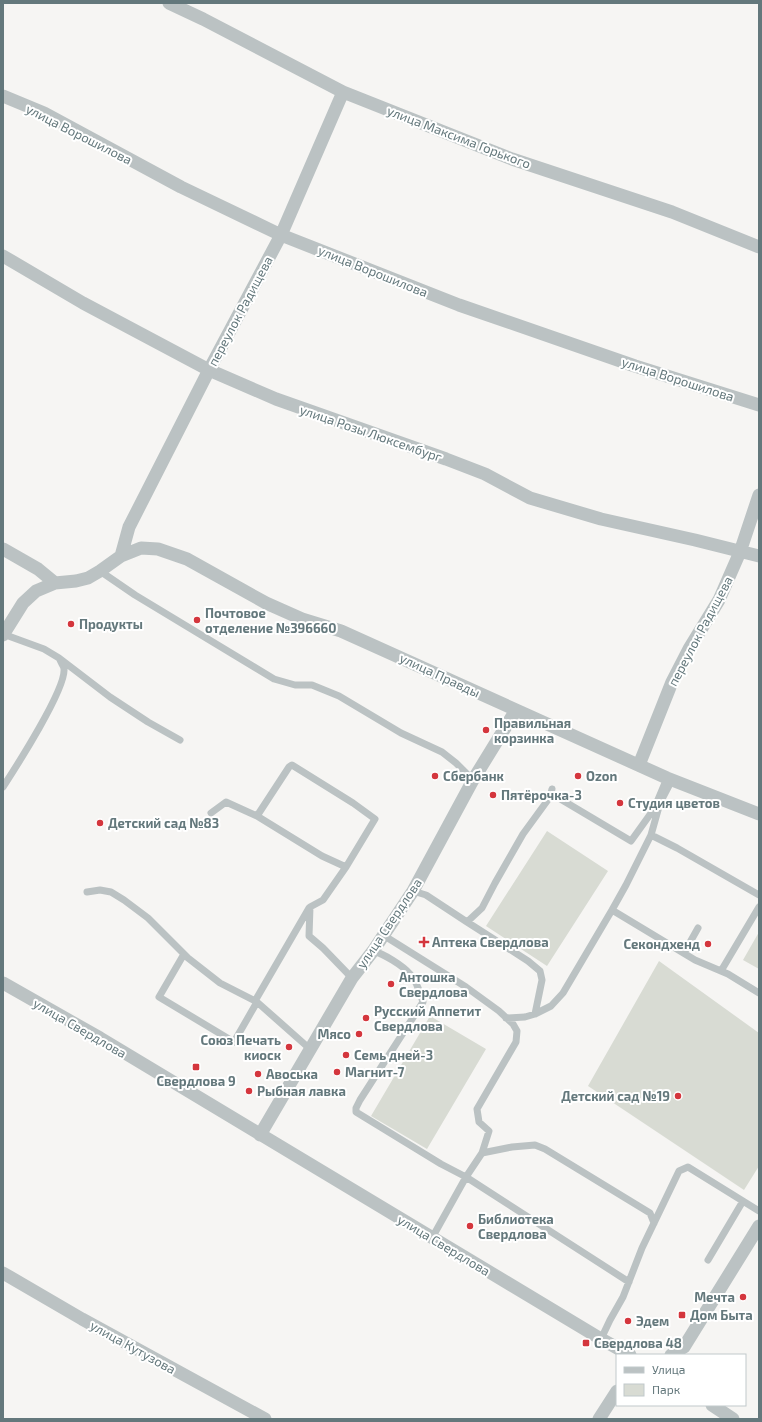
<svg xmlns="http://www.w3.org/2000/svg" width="762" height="1422" font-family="'Exo 2',sans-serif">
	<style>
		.green { fill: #d8dbd3 }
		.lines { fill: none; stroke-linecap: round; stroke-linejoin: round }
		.service { stroke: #bbc2c3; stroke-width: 7 }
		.minor { stroke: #bbc2c3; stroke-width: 13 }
		.poi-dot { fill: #d4363d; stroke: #fff; stroke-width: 1.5 }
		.labels { text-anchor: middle; stroke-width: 4; stroke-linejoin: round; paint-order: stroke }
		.street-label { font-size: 13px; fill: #64787c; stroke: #fff }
		.poi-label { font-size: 13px; font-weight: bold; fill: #64787c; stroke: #fff; text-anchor: start }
	</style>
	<rect width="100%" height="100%" fill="#f6f5f3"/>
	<path class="green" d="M547,831L608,871L547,966L486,926Z
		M759,932V969L743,960Z
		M659,961L759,1033V1166L744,1190L588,1086Z
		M430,1016L486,1049L427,1149L371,1116Z"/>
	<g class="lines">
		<path class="service" d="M100,571L135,595L274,679L295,685H312L339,696L401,733L442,752L456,763L473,780
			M3,634L44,649L59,658L110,697L148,722L180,740
			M3,787C16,767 66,689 64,669C64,666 61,663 60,660
			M550,797H557L631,841L654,809L667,778
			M211,813L226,802L257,816L289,767L292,765L353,803L375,819L346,867L323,900L310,907L309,936L323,948L352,978
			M257,816L322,856L346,867
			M651,835L677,848L759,895
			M413,891L426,895L467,922L482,908L495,883L523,834L550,797L552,789
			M87,892L100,890L111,892L124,900L148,918L188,958L220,983L257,1002L310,1049
			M612,910L695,960L728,974L759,993
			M467,922L528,961L540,971L542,980L535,1014
			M383,935L466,987L499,1011L513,1024L517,1031L516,1042L477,1109L479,1122L489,1131L482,1153
			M373,951C384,954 402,965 410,974C417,981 420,993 423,1002L360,1100L356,1108V1112L441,1164L466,1177L629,1282
			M684,953L698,928
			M184,954L159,997L234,1042L257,1002
			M721,971L759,907
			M255,1001L309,908
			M506,1018L525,1017L535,1014L551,1006L563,993L612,910L626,885L651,835L660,803L672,780
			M432,1238L466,1177L482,1153L512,1147L535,1145L545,1149L650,1213L654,1223
			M708,1260L743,1201
			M601,1339L610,1320L623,1297L642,1248L679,1171L688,1167L759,1211"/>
		<path class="minor" d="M169,3L203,19L343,92L512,159L672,212L759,247
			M3,96L44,113L181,187L281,235L459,305L635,366L759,405
			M3,256L83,303L209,370L276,399L446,459L485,474L530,498L601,519L695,540L759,556
			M3,549L38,569L55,583
			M121,556L141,548L158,549L187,559L266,603L302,619L341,631L667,778L759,814
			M3,635L23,603L36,591L55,583L76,581L88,578L100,571L121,556L129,527L209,370L281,235L343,92
			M639,765L672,682L689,649L719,600L740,552L759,495
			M3,983L100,1038L601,1339L630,1355
			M260,1135L352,978L373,951L413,891L473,780L516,710
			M3,1273L82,1319L265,1419
			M671,1355L684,1347L759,1226
			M712,1405L733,1419
			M599,1419L617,1391"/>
	</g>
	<g class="poi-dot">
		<circle cx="197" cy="620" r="4"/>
		<circle cx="71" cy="624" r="4"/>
		<circle cx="486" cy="730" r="4"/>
		<circle cx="435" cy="776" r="4"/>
		<circle cx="578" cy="776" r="4"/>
		<circle cx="493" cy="795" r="4"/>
		<circle cx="620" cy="803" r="4"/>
		<circle cx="100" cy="823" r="4"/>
		<path d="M422 936h4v4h4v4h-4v4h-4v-4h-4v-4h4z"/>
		<circle cx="708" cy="944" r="4"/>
		<circle cx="391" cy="984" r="4"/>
		<circle cx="366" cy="1018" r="4"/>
		<circle cx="359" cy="1034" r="4"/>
		<circle cx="289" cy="1047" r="4"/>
		<circle cx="346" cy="1055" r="4"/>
		<rect x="192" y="1063" width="8" height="8" rx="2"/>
		<circle cx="337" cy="1072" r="4"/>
		<circle cx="258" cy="1074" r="4"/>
		<circle cx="249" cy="1091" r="4"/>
		<circle cx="678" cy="1096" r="4"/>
		<circle cx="470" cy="1226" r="4"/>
		<circle cx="743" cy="1297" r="4"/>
		<rect x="678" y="1311" width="8" height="8" rx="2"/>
		<circle cx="628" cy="1321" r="4"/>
		<rect x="582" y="1339" width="8" height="8" rx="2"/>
	</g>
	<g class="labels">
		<g class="street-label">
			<text transform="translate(79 134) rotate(27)" y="5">улица Ворошилова</text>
			<text transform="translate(459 137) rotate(21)" y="5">улица Максима Горького</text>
			<text transform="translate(373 271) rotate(22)" y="5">улица Ворошилова</text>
			<text transform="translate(240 311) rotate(-62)" y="5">переулок Радищева</text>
			<text transform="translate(678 379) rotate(18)" y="5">улица Ворошилова</text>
			<text transform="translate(371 433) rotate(19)" y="5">улица Розы Люксембург</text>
			<text transform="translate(700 631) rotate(-62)" y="5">переулок Радищева</text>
			<text transform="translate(440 675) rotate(25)" y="5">улица Правды</text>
			<text transform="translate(389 923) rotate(-56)" y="5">улица Свердлова</text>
			<text transform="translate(80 1028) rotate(30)" y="5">улица Свердлова</text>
			<text transform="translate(444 1245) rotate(31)" y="5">улица Свердлова</text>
			<text transform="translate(133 1347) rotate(29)" y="5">улица Кутузова</text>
		</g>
		<g class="poi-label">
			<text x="205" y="618">Почтовое<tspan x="205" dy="15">отделение №396660</tspan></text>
			<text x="79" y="629">Продукты</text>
			<text x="494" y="728">Правильная<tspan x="494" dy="15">корзинка</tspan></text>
			<text x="443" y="781">Сбербанк</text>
			<text x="586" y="781">Ozon</text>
			<text x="501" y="800">Пятёрочка-3</text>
			<text x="628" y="808">Студия цветов</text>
			<text x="108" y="828">Детский сад №83</text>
			<text x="432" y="947">Аптека Свердлова</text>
			<text x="700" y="949" text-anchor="end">Секондхенд</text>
			<text x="399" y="982">Антошка<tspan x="399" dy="15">Свердлова</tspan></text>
			<text x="374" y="1016">Русский Аппетит<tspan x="374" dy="15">Свердлова</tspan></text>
			<text x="351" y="1039" text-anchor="end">Мясо</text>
			<text x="281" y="1045" text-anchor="end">Союз Печать<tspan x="281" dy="15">киоск</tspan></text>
			<text x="354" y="1060">Семь дней-3</text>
			<text x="345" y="1077">Магнит-7</text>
			<text x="266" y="1079">Авоська</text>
			<text x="196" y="1086" text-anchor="middle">Свердлова 9</text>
			<text x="257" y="1096">Рыбная лавка</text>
			<text x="670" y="1101" text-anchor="end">Детский сад №19</text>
			<text x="478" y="1224">Библиотека<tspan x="478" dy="15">Свердлова</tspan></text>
			<text x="735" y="1302" text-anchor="end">Мечта</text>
			<text x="690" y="1320">Дом Быта</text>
			<text x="636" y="1326">Эдем</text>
			<text x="594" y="1348">Свердлова 48</text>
		</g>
	</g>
	<rect width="762" height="1422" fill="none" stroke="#64787c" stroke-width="8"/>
	<rect x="616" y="1354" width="130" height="52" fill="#ffffff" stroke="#c1c9cb"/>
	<rect x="624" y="1367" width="20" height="6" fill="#bbc2c3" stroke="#c1c9cb"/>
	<text x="652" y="1374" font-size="12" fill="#64787c">Улица</text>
	<rect x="624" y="1384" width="20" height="12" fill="#d8dbd3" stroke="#c1c9cb"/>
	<text x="652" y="1394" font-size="12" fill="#64787c">Парк</text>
</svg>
